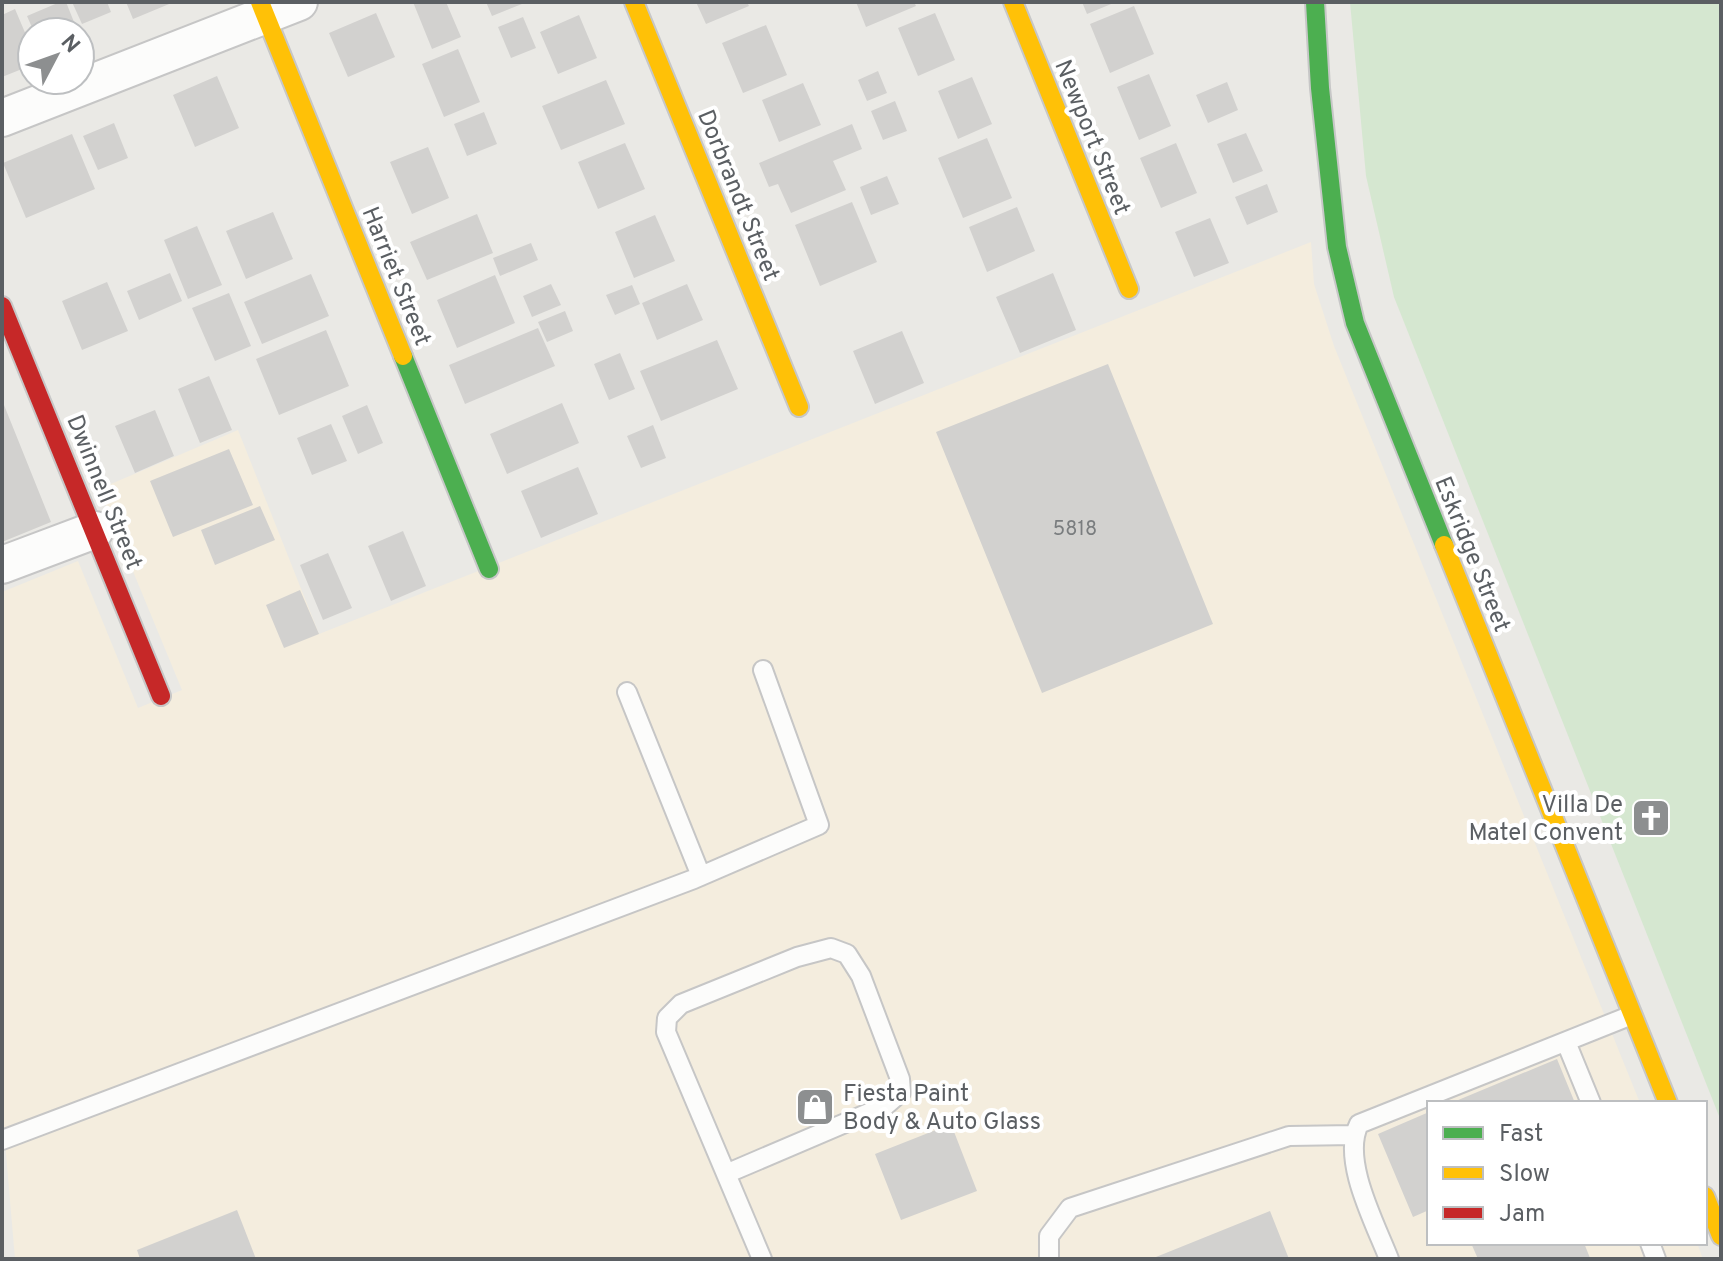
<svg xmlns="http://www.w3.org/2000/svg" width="1723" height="1261" font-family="Overpass,sans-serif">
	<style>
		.commercial { fill: #f4edde }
		.green { fill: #d5e7d0 }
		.building { fill: #d2d1cf }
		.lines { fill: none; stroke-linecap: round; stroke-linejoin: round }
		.lane-casing { stroke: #c6c6c6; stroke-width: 22 }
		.street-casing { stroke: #c6c6c6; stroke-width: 40 }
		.fast-casing { stroke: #c7c7c7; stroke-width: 22 }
		.slow-casing { stroke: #c7c7c7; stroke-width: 22 }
		.jam-casing { stroke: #c7c7c7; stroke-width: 22 }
		.lane { stroke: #fcfcfb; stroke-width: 18 }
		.street { stroke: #fcfcfb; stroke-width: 36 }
		.fast { stroke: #4caf50; stroke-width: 18 }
		.slow { stroke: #ffc107; stroke-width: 18 }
		.jam { stroke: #c62828; stroke-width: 18 }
		.labels { text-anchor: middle; stroke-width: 8; stroke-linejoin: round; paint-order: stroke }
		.number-label { font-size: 20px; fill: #7a7d7f }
		.street-label { font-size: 24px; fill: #5b5f63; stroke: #fff }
		.poi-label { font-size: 24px; fill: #5b5f63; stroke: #fff; text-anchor: end }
	</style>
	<rect width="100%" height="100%" fill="#eae9e5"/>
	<path class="commercial" d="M1311,242L1314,284L1334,346L1640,1103H1429V1243H1697L1703,1259H15L2,1107V592L78,561L138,708L182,690L99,489L238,430L319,634Z"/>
	<path class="green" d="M1350,2H1721V1121L1394,297L1366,176Z"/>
	<path class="building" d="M60,2H66L78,32H34L27,16Z
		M72,2H107L111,12L82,24Z
		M126,2H174L133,19Z
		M413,2H446L461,37L432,49Z
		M486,2H527L492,16Z
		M696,2H747L749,6L706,24Z
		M856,2H914L916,6L866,27Z
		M1082,2H1116L1087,14Z
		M1134,6L1154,54L1110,73L1090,24Z
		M15,9L32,49V65L2,77V15Z
		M376,13L395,57L348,77L329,33Z
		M935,13L955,60L918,76L898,28Z
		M579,15L597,58L558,74L540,32Z
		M523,17L536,48L511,58L498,27Z
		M766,25L787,75L743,93L722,43Z
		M458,49L480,102L444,117L422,64Z
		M878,71L887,93L867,101L858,80Z
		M1149,74L1171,126L1139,140L1117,87Z
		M217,76L239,128L195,147L173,95Z
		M972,77L992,124L958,139L938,91Z
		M606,80L625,124L561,150L542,106Z
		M1227,82L1238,110L1208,123L1196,95Z
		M803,83L821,125L779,142L762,100Z
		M895,101L907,131L883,140L871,111Z
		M484,112L497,144L467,156L454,124Z
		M114,123L128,158L98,170L83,136Z
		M852,124L862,149L833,161L846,190L791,213L778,184L769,187L759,163Z
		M1246,133L1263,171L1233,183L1217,144Z
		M72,134L95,189L26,218L3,163Z
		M987,138L1012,198L963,218L938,158Z
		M625,143L645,189L598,209L578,162Z
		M1176,143L1197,193L1161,208L1140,158Z
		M428,147L449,198L412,214L390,162Z
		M887,176L899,204L871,215L860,187Z
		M1267,184L1278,212L1247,225L1235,197Z
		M852,202L877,262L820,286L795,225Z
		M1017,207L1035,251L987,272L969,227Z
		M273,212L293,259L246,279L226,231Z
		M477,214L493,253L427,280L410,242Z
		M655,215L675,261L634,278L615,232Z
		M1210,218L1229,263L1194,277L1175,232Z
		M197,226L222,285L188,299L164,240Z
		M531,243L538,260L500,276L493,258Z
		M170,273L182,301L139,320L127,291Z
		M1053,273L1076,330L1020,353L996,297Z
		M311,274L329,316L262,344L244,302Z
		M495,275L515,323L457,348L437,300Z
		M107,282L128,331L82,350L62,301Z
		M551,284L561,305L532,317L523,296Z
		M687,284L703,320L657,340L642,303Z
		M632,285L640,304L615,315L606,295Z
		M229,293L251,346L215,361L192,308Z
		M565,311L573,331L547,342L538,322Z
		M538,328L555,366L465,404L449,365Z
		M326,330L349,386L279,415L256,359Z
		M902,331L924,383L875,404L853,351Z
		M717,340L738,389L661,421L640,371Z
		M620,353L635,389L609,400L594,364Z
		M1108,364L1213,624L1042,693L936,432Z
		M209,376L232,430L200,443L178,389Z
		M2,400L51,522L2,542Z
		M562,403L579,443L507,474L490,434Z
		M367,405L383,443L358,454L342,416Z
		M155,410L174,456L135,473L115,426Z
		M331,424L347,461L312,475L297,438Z
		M653,425L666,458L641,468L627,436Z
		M229,449L253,505L173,537L150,481Z
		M578,467L598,514L541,538L521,491Z
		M260,506L275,540L215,565L201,530Z
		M403,531L426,586L391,601L368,546Z
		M328,553L352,608L323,620L300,565Z
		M300,590L319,634L284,648L266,605Z
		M1557,1059L1575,1103H1451Z
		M1429,1112V1210L1413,1217L1378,1134Z
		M951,1124L977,1191L901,1220L875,1154Z
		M237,1210L256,1259H140L137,1250Z
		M1270,1211L1289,1259H1151Z
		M1471,1243H1584L1590,1258L1478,1259Z"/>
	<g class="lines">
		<defs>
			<path id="lane" d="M627,692L701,876
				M1566,1042L1591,1103
				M2,1140L694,879L819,825L763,670
				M728,1173L885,1106L901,1092L900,1079L861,976L847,954L831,948L797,957L681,1004L667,1018L666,1032L762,1259
				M1650,1243L1656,1259
				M1049,1259V1236L1070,1208L1289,1136L1354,1135
				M1389,1259C1375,1223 1341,1160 1359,1124L1632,1015"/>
			<path id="street" d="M2,118L299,2
				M2,565L95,530"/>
			<path id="fast" d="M1315,2L1320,88L1337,247L1355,323L1444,545
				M403,356L489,569"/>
			<path id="slow" d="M260,2L403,356
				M634,2L799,407
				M1013,2L1129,289
				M1444,545L1668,1103
				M1705,1196L1721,1236"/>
			<path id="jam" d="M2,306L161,696"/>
		</defs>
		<use href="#lane" class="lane-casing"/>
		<use href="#street" class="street-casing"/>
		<use href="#fast" class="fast-casing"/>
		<use href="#slow" class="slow-casing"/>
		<use href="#jam" class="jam-casing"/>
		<use href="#lane" class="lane"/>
		<use href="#street" class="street"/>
		<use href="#fast" class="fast"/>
		<use href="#slow" class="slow"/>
		<use href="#jam" class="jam"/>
	</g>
	<defs>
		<symbol id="church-square" viewBox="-11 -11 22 22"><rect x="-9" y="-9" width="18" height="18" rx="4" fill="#8d8f90" stroke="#fff"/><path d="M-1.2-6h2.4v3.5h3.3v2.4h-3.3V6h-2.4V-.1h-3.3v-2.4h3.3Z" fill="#fff"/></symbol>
		<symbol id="shop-square" viewBox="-11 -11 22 22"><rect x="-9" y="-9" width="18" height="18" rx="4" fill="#8d8f90" stroke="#fff"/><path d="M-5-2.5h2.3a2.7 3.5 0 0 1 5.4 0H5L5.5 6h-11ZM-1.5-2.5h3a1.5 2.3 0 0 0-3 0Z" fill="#fff"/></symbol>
	</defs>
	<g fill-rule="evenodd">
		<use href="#church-square" x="1629" y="796" width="44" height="44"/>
		<use href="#shop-square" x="793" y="1085" width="44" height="44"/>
	</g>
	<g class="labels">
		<g class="number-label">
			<text x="1075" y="535">5818</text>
		</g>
		<g class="street-label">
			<text transform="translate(1093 137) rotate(68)" y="8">Newport Street</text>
			<text transform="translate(739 195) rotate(68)" y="8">Dorbrandt Street</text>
			<text transform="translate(397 276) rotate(68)" y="8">Harriet Street</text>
			<text transform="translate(105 492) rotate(68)" y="8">Dwinnell Street</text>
			<text transform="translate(1473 554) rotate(68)" y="8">Eskridge Street</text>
		</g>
		<g class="poi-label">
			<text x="1623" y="812">Villa De<tspan x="1623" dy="28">Matel Convent</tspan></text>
			<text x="843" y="1101" text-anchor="start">Fiesta Paint<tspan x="843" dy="28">Body &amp; Auto Glass</tspan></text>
		</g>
	</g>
	<rect width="1723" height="1261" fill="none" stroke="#5b5f63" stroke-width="8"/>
	<rect x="1427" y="1101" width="280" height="144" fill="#ffffff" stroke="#bdbfc1" stroke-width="2"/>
	<rect x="1443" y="1127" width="40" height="12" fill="#4caf50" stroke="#bdbfc1" stroke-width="2"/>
	<text x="1499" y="1141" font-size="24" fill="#5b5f63">Fast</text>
	<rect x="1443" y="1167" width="40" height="12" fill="#ffc107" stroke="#bdbfc1" stroke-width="2"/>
	<text x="1499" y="1181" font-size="24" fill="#5b5f63">Slow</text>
	<rect x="1443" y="1207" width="40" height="12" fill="#c62828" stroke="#bdbfc1" stroke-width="2"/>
	<text x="1499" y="1221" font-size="24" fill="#5b5f63">Jam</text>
	<g transform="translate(56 56) rotate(49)"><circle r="38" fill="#ffffff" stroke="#bdbfc1" stroke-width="2"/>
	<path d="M0-6L14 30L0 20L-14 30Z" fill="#8d8f90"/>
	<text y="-12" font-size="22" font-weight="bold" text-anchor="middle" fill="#5b5f63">N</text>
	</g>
</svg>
